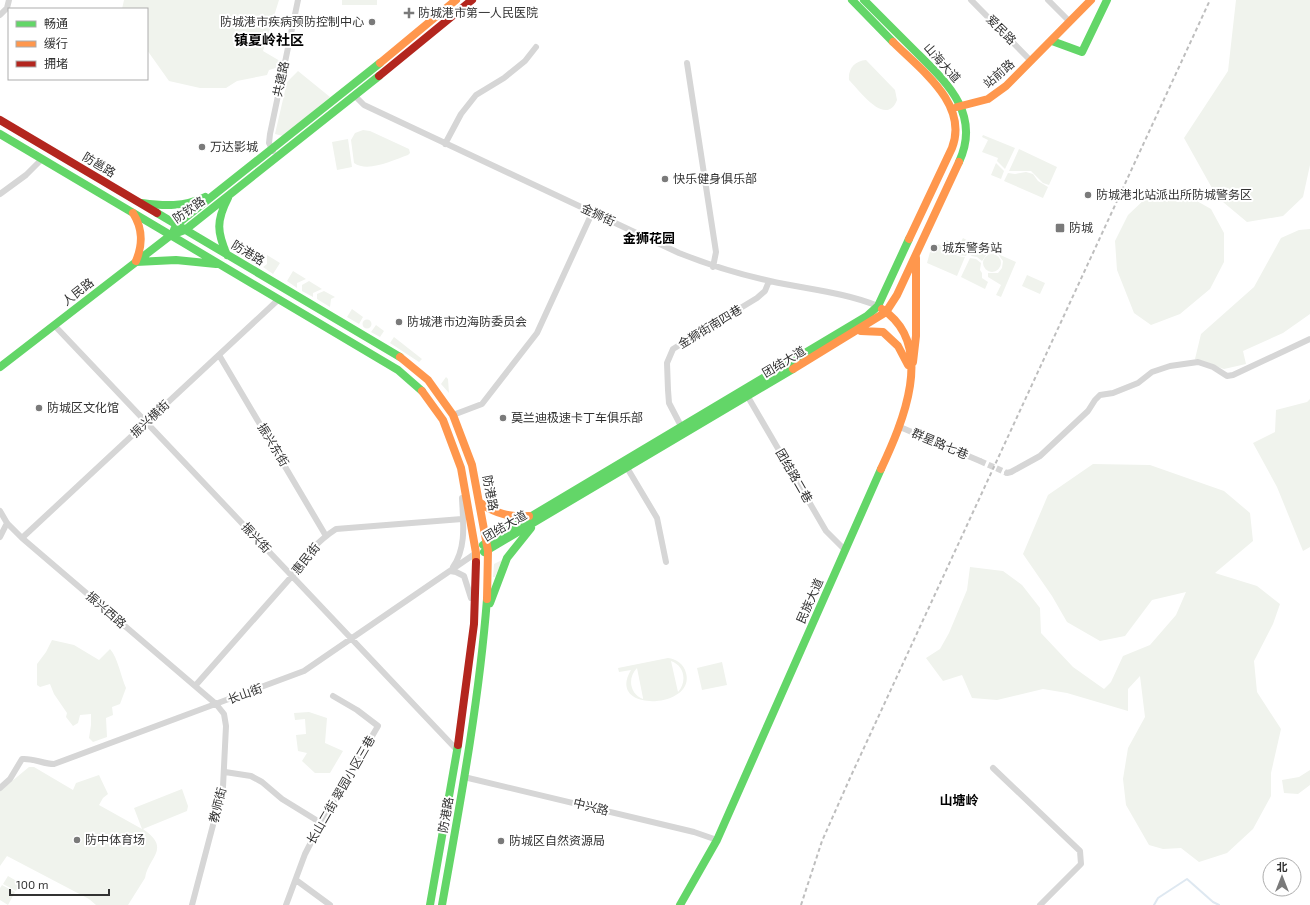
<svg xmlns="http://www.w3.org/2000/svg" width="1310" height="905" font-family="'Exo 2','Noto Sans SC',sans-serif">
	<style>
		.green { fill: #f0f3ed; fill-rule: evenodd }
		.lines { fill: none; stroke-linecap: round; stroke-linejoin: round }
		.stream { stroke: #dee8f1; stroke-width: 2 }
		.street-tunnel { stroke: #d6d6d6; stroke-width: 6; stroke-dasharray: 6 3; stroke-linecap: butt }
		.street { stroke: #d6d6d6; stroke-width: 6 }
		.fast { stroke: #63d668; stroke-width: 8 }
		.slow { stroke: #ff974d; stroke-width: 8 }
		.jam { stroke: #b3261e; stroke-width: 8 }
		.rail { stroke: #bebebe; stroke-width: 2; stroke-dasharray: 4 3; stroke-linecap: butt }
		.poi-dot { fill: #7a7a7a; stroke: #fff; stroke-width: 1.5 }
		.labels { text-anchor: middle; stroke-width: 4; stroke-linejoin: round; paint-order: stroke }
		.poi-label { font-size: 12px; fill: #323232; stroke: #fff; text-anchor: start }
		.street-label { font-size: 12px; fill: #323232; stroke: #fff }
		.neighbourhood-label { font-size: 13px; font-weight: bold; fill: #000; stroke: #fff }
		.quarter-label { font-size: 14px; font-weight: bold; fill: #000; stroke: #fff }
	</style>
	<rect width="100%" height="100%" fill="#fff"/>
	<path class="green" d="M124,0H279L263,51L280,61L279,67L269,70L267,75L237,81L226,88H200L169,81L147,50V9H122Z
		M342,0H377V5H342Z
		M1236,0H1310V165L1303,197L1283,216L1247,222L1217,197L1184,138L1228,71Z
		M866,60L895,90L897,100C886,128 859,90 849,80C848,68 855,61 866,60Z
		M298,71L330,97L283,136L275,134L287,82Z
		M363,130L370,131L409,149L410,153L408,155C393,160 368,173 354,163L351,140L355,133Z
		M983,135L1015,148L1005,169L997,161L998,158L982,152L988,140L982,137Z
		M348,139L352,167L337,170L332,142Z
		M1019,149L1057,167L1049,185L1043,183L1031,171H1009Z
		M996,163L1004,171L1001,179L991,175Z
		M1026,172L1033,174L1038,181L1048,187L1043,198L1004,181L1008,173L1015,174Z
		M1176,193L1188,196L1211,209L1224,233V262L1210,289L1180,314L1151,325L1134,313L1117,270L1115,241L1128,215L1147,197Z
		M1310,229V314L1283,333L1243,351L1246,364L1224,369L1195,359L1201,334L1254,287L1281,238L1299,230Z
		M963,238L972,243L966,256L956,255L944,244L946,240L959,246Z
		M938,244C949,249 953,257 965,257L957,276L927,263L930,252L934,253Z
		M976,244L996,253L987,254L982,261L977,257L971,256Z
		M262,252L265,254L264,262L259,265L255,263Z
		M998,254L1016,262L1001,297L996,295L1001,285L988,277V273H998L1002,268L1003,261Z
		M983 263a9 9 0 1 1 18 0a9 9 0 1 1-18 0Z
		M267,255L280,263L273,274L263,267L267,264Z
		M970,258L976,259L981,263L980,270L982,273V278L988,282L985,289L961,277Z
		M293,271L306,279L297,283V288L287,281Z
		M1027,275L1045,283L1040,294L1022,286Z
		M309,281L322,289L313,293V297L302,291V285Z
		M324,291L335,297L331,299L330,307L317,299V294Z
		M352,309L363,317L359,324L347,317Z
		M362.5 324a4.5 4.5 0 1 1 9 0a4.5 4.5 0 1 1-9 0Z
		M376,325L384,331L380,337L371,332Z
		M394,337L422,359L419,362L390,343Z
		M446,377L448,379L449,393L441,384Z
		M1310,399V547L1303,551L1277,487L1253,443L1275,432L1276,410L1307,402Z
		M1093,464L1150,465L1224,491L1250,513L1253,541L1215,573L1257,586L1280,604L1273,624L1254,661L1257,692L1281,729L1271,773V796L1253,829L1227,853L1199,862L1181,848L1163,849L1149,845L1126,805L1123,779L1128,748L1145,717L1140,676L1128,689V711L1067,693L1043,689L997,700L972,698L962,675L943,681L926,658L940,649L949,633L967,590L970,567L1003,571L1022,585L1040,608L1041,633L1073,667L1104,689L1111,682L1123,656L1150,645L1176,615L1186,592L1152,600L1125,636L1100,641L1067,622L1052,596L1023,554L1048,495Z
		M502,560L495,577H493L494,564Z
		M52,640L74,645L99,660L110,649C118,658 121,677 126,688L120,704L112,707L113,715L106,718L107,737L93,742L89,738L91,725V714L80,715L78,723L73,726L66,717L67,713L54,694L50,684L40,687L37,685V664L46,652Z
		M668,658C676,659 684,664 686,673C696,709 605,713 631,670L619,672L618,668ZM671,661C685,666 687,682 678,692ZM637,668L643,698V699C630,694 627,678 637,668Z
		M722,662L727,685L702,690L697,668Z
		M309,712L327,718L325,743L343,751L330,773H315L302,761L307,753L298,751L296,735L306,734L305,719L295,720L294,713Z
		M29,767H34L73,790L76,783L99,775L108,794L103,798L99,805L142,829L134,808L182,789L188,806L187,811L143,829C172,849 148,857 145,878L128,905H96L89,899L7,856L0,866V791Z
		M1310,770V785L1298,794L1284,793L1282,780L1299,777Z
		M8,876L20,883L16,891L3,884Z
		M2,885L15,892L8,905L0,900V888Z"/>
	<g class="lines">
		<path class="stream" d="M1154,905L1158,898L1187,879L1213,902L1219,905"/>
		<path class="street-tunnel" d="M980,461L1007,473"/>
		<path class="street" d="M971,0L1031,61
			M1048,0L1070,22
			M0,15L7,8L9,0
			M687,63L716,252L713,267
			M355,96L364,105L679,253C709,265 738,274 770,281C805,289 844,292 878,306
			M445,144L461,114L476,95L504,78L525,61L536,47
			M273,151L269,143L270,134L298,0
			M0,194L26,175L42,159
			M54,325L457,750
			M219,355L326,536
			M748,397L826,531L845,550
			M453,415L482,404L537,333L592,213
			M681,426L669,403L668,390L667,363L673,349L757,298L765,291L769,281
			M900,427L980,461
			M623,461L657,518L666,562
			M1007,473L1011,472L1040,456L1088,411L1095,400L1100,395L1113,393L1138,383L1152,372L1170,366L1198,362L1213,367L1227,376L1233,375L1310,339
			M0,511L7,523L22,538L216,704L224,714L226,726L223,787L192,905
			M0,537L7,523
			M22,538L279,299
			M453,567C467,547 463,521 462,498
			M450,571L456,572L464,576L471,598
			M195,686L292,576C302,558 319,540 336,529L462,519
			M993,768L1080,851L1081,864L1040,905
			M225,772L251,776L262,782L282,799L321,823
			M464,777L694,832L717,840
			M0,788L10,779L22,759C34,758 43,764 54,764L304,671L476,553
			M296,880L330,905
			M286,905L305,854L321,823L378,726L357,710L333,696"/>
		<path class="fast" d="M852,0L893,42
			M864,0C881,17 897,33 914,50C945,81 982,113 959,162
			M1052,41L1082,52L1107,0
			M0,134L398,370L422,391
			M142,203C164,206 184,207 205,197
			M157,213L400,357
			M174,230L176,225L380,63
			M227,255C217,232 216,221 228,198
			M136,262L176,260L216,264
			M0,367L171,235L185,230L379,76
			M483,545L867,316L878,306L909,239
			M484,552L793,369
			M490,603L507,558L531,528
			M430,905L458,745
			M442,905C460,804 479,702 487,599
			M680,905L717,840L881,469"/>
		<path class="slow" d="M893,42C921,70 969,104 952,148L909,239
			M380,63L456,0
			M957,107L988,99L1006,86L1091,0
			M133,213C143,229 143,244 136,261
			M861,331L883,332L898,346L908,365
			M400,357L428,380L453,415L472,465L488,551L487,599
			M913,362L916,336V258
			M793,369L886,312L897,295L959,162
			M422,391L443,420L461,468L476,553V562
			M881,469C902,424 937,345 882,309
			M479,502C495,514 510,517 529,516"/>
		<path class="jam" d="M379,76L472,0
			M0,120L157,213
			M458,745L474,624L476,562"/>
		<path class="rail" d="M801,905L822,841L850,778L1210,0"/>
	</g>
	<g class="poi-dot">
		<path d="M407 7h4v4h4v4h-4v4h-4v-4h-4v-4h4z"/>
		<circle cx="372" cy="22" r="4"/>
		<circle cx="202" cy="147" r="4"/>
		<circle cx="665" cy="179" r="4"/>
		<circle cx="1088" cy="195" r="4"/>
		<rect x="1055" y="223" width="10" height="10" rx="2"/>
		<circle cx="934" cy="248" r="4"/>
		<circle cx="399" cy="322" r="4"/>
		<circle cx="39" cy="408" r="4"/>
		<circle cx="503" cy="418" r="4"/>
		<circle cx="77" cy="840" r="4"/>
		<circle cx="501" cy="841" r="4"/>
	</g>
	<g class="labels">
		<g class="poi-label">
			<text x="418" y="17">防城港市第一人民医院</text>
			<text x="364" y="26" text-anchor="end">防城港市疾病预防控制中心</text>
			<text x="210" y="151">万达影城</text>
			<text x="673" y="183">快乐健身俱乐部</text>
			<text x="1096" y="199">防城港北站派出所防城警务区</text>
			<text x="1069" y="232">防城</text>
			<text x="942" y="252">城东警务站</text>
			<text x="407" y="326">防城港市边海防委员会</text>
			<text x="47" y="412">防城区文化馆</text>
			<text x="511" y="422">莫兰迪极速卡丁车俱乐部</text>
			<text x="85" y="844">防中体育场</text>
			<text x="509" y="845">防城区自然资源局</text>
		</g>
		<g class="street-label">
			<text transform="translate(1001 30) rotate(45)" y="4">爱民路</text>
			<text transform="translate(942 63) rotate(48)" y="4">山海大道</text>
			<text transform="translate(999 74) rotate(-41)" y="4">站前路</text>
			<text transform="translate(281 79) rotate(-78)" y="4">共建路</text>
			<text transform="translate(99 165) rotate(31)" y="4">防邕路</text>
			<text transform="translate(189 210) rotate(-35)" y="4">防钦路</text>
			<text transform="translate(598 215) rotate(25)" y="4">金狮街</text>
			<text transform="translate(248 253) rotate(31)" y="4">防港路</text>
			<text transform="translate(78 292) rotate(-38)" y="4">人民路</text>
			<text transform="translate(710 327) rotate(-31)" y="4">金狮街南四巷</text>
			<text transform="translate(784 362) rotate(-31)" y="4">团结大道</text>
			<text transform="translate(150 419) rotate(-43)" y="4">振兴横街</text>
			<text transform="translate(940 444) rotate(23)" y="4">群星路七巷</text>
			<text transform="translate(273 445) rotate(59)" y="4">振兴东街</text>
			<text transform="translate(794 476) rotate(60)" y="4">团结路二巷</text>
			<text transform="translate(490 493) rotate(79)" y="4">防港路</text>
			<text transform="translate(505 526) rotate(-30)" y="4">团结大道</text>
			<text transform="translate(256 538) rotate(47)" y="4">振兴街</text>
			<text transform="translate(306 559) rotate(-51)" y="4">惠民街</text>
			<text transform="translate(810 601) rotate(-66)" y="4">民族大道</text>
			<text transform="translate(106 610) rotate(41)" y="4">振兴西路</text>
			<text transform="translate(245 694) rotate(-20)" y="4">长山街</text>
			<text transform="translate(341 790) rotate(-60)" y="4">长山二街 翠园小区三巷</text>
			<text transform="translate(218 805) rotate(-76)" y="4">教师街</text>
			<text transform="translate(591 807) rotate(14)" y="4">中兴路</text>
			<text transform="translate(446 815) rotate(-80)" y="4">防港路</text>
		</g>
		<g class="neighbourhood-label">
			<text x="649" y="243">金狮花园</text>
			<text x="959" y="805">山塘岭</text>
		</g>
		<g class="quarter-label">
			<text x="269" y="45">镇夏岭社区</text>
		</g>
	</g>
	<rect x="8" y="8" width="140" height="72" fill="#ffffff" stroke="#adadad"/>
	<rect x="16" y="21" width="20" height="6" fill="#63d668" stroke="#adadad"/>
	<text x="44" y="28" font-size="12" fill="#323232">畅通</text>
	<rect x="16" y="41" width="20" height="6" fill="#ff974d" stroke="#adadad"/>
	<text x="44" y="48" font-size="12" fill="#323232">缓行</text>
	<rect x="16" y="61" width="20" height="6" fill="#b3261e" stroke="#adadad"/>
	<text x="44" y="68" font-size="12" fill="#323232">拥堵</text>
	<g transform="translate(1282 877)"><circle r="19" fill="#ffffff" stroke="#adadad"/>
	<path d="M0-3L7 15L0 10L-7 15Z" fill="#7a7a7a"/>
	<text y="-6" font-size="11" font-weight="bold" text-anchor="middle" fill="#323232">北</text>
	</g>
	<path d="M10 889v6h99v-6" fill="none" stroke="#323232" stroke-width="2"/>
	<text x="16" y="889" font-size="12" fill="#323232" stroke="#ffffff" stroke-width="3" paint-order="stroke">100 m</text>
</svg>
